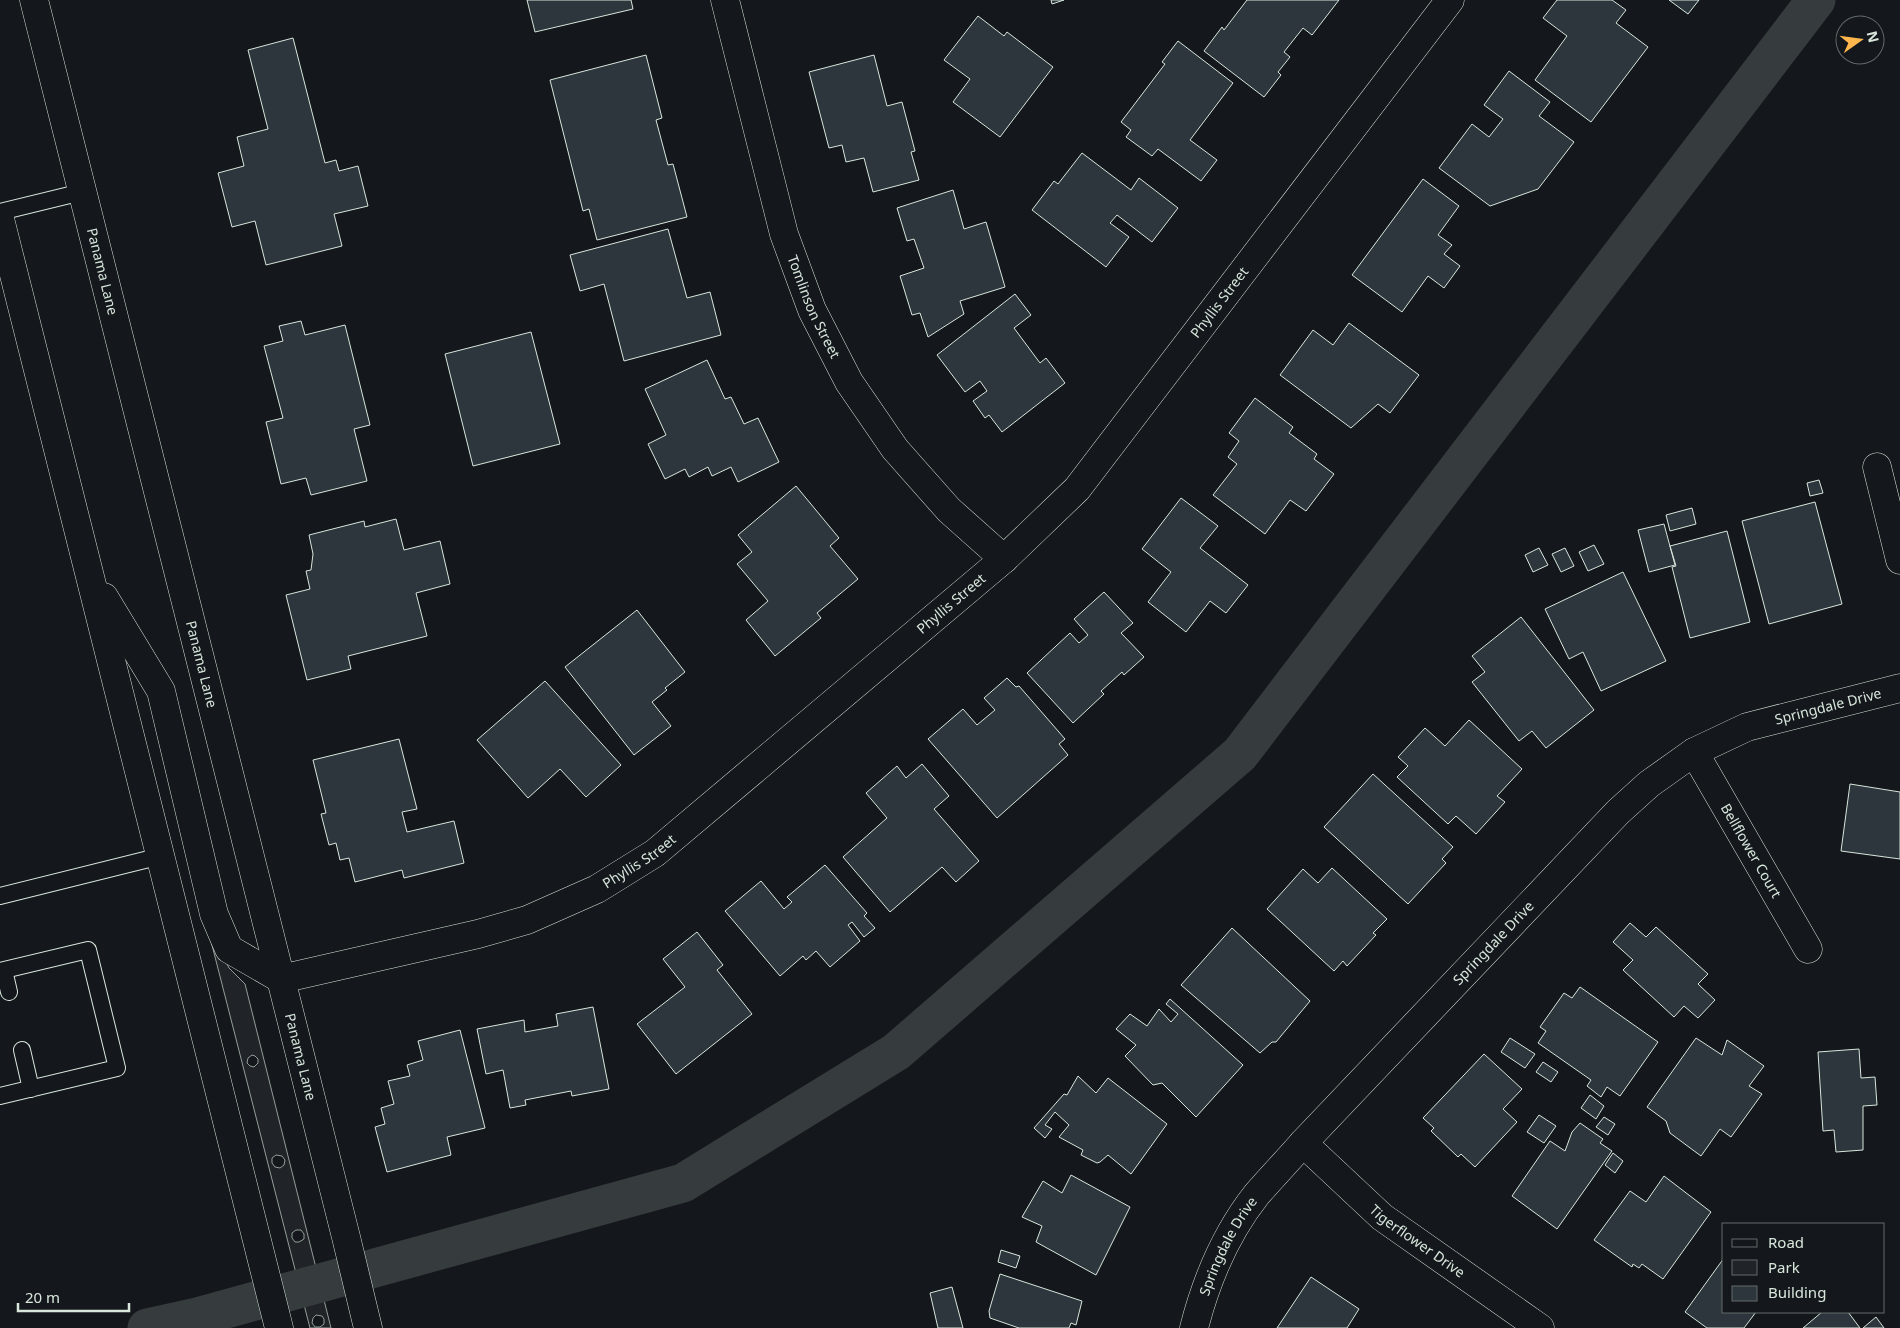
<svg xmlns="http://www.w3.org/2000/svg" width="1900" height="1328" font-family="'Noto Sans',sans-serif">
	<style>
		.green { fill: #202428; stroke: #939e99; fill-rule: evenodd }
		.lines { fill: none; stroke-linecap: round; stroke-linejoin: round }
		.canal { stroke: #363b3e; stroke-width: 39 }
		.building { fill: #2c363c; stroke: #d8e6dc }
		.lane-casing { stroke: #d8e6dc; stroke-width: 18 }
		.street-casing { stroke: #d8e6dc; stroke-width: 29 }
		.secondary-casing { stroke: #d8e6dc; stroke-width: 29 }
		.lane { stroke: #14181c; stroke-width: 16 }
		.street { stroke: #14181c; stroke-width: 28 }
		.secondary { stroke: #14181c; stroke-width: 28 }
		.labels { text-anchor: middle; stroke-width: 4; stroke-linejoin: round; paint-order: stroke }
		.street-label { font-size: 14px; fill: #d8e6dc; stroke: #14181c }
	</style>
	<rect width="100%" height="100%" fill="#14181c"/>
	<path class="green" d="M202,906L217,945L229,968L245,984L331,1328H310ZM252,1055L255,1056L258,1059V1063L254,1067L250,1066L247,1063L248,1058ZM276,1155L282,1156L285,1160L284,1165L280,1168L275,1167L272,1163V1158ZM296,1230H301L304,1234V1239L299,1242H295L292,1238V1233ZM307,1271L311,1272L314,1275L313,1280L310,1282H306L303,1279V1274ZM316,1315L322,1316L324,1319V1324L320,1327H315L312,1323L313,1318Z"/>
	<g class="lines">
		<path class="canal" d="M147,1328L197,1317L683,1183L896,1052L1240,754L1816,0"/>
	</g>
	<path class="building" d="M527,0H631L633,9L535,32Z
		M1051,0H1064L1052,4Z
		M1247,0H1339L1312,35L1303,28L1284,52L1290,57L1278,72L1281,75L1264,97L1204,51L1222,27L1224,30Z
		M1557,0H1612L1626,10L1616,23L1648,47L1591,122L1535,80L1567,36L1543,18Z
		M1669,0H1699L1688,14Z
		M978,16L1004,36L1007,32L1053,67L1000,137L953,102L970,79L944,60Z
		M293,38L325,163L336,160L339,171L358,166L368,206L334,214L342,246L266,265L255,221L232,227L218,173L244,166L237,137L268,129L248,50Z
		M1178,41L1233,83L1190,140L1217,160L1201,181L1158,149L1152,156L1126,137L1131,130L1121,122L1165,64L1162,62Z
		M646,55L662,118L656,120L668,165L673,164L687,217L597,240L589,209L583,211L550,80Z
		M874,55L887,106L902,102L915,151L911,152L919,180L873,192L864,158L846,162L842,145L829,148L809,72Z
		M1509,71L1550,102L1539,116L1574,142L1538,189L1490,206L1439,168L1472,124L1489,137L1503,119L1484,105Z
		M1082,153L1131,190L1139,178L1178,208L1152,242L1117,215L1110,223L1129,237L1106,267L1032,210L1054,181L1058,184Z
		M1423,179L1459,206L1438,235L1452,245L1444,254L1460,266L1444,288L1428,276L1402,312L1352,275Z
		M953,190L964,229L986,222L1005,287L960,301L964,314L928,337L920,313L912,315L900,276L924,268L914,239L907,241L897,208Z
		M668,229L687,298L710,292L721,335L624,361L604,284L580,291L570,255Z
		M1015,294L1031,315L1014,328L1040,363L1046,358L1065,383L1002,432L989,415L985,418L973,401L987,391L980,381L965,392L937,355Z
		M301,321L305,335L345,325L370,425L354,429L367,481L311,495L306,478L281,484L266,422L283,418L264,346L283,341L279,326Z
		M1349,323L1419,375L1390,413L1378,404L1351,428L1280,375L1313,330L1333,345Z
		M531,332L560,444L473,466L445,354Z
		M707,360L725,399L731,397L744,424L758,418L779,462L738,482L731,467L712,476L708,467L689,477L685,469L665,479L648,444L666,435L645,389Z
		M1255,398L1293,427L1289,433L1317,454L1314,459L1334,474L1306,511L1290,500L1265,534L1213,495L1237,464L1228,457L1239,441L1229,433Z
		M1819,480L1823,493L1810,496L1807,483Z
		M796,486L839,538L830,546L858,579L817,613L821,618L775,656L746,620L768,601L737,564L752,552L738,535Z
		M1181,498L1218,526L1200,548L1248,585L1226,613L1210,601L1186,632L1148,602L1171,572L1142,549Z
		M1815,502L1842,604L1769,624L1742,521Z
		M1692,508L1696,524L1670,531L1666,515Z
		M396,519L404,550L440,541L450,584L416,593L427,636L348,656L351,669L307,680L286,595L310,589L306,571L311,570L313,554L309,535L364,521L365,527Z
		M1664,524L1675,565L1649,572L1638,530Z
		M1727,531L1750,622L1690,638L1672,567L1676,566L1670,546Z
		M1594,545L1604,564L1588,571L1579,552Z
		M1539,548L1548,565L1533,572L1525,555Z
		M1565,548L1574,566L1561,572L1552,554Z
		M1623,572L1666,661L1601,691L1583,652L1569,659L1545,609Z
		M1104,592L1133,623L1121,633L1144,657L1124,675L1122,672L1101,691L1104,694L1073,723L1027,673L1070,633L1079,643L1088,635L1074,619Z
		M637,610L685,672L665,688L667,690L652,702L671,726L634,755L565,667Z
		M1521,617L1594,710L1546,748L1532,731L1519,741L1472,682L1485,672L1472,656Z
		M1007,678L1016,687L1019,686L1065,739L1059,744L1068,755L997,818L928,739L963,709L977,725L995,710L984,698Z
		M545,681L621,765L586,797L560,769L528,798L477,740Z
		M1469,720L1522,769L1497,796L1505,802L1476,834L1456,816L1448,824L1397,777L1408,766L1398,757L1425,728L1445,746Z
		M399,739L417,809L402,812L407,832L454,821L464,863L404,878L402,870L355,882L349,858L340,860L336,843L329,845L321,814L326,813L313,760Z
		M922,764L949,796L934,809L979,861L956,882L942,867L890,912L843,857L887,818L866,793L897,766L906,778Z
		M1373,774L1453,847L1442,859L1446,863L1408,904L1324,827Z
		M1850,784L1900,792V859L1841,851Z
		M825,865L867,913L864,916L875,928L864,937L852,922L848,925L860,941L830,967L816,951L806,960L803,956L780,976L725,911L761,881L784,909L792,902L787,897Z
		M1332,868L1387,919L1373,933L1376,935L1347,966L1343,961L1334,971L1267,909L1303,869L1318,883Z
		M1630,923L1646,937L1656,927L1708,974L1698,984L1715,1000L1698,1018L1684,1006L1674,1017L1623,970L1633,960L1613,942Z
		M1232,928L1310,1001L1276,1042H1272L1260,1053L1181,985Z
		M697,932L723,965L717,970L752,1014L676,1074L637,1024L685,987L663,959Z
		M1580,987L1658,1042L1620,1096L1607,1087L1601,1097L1587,1086L1591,1080L1538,1043L1546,1031L1540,1027L1564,993L1572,998Z
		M1170,999L1243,1065L1196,1117L1162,1083L1153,1085L1125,1056L1136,1045L1116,1029L1130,1014L1147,1026L1159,1009L1171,1022L1178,1014L1166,1004Z
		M593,1007L609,1089L572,1096L571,1091L525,1100L526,1105L510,1108L503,1070L486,1074L477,1029L524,1020L525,1032L558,1026L556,1014Z
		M460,1030L485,1128L447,1137L451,1155L387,1172L375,1127L385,1124L381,1108L394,1104L388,1081L410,1076L407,1065L423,1060L418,1041Z
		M1510,1038L1535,1054L1525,1068L1501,1052Z
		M1696,1038L1722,1055L1727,1040L1764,1066L1749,1086L1762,1094L1731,1137L1720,1129L1701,1156L1670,1133L1666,1121L1647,1107Z
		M1859,1049L1861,1078L1875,1077L1877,1105L1863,1106V1150L1836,1152L1834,1130L1823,1131L1818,1052Z
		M1484,1054L1522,1089L1503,1109L1517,1122L1475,1167L1461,1154L1458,1157L1431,1131L1434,1128L1423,1118Z
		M1543,1062L1558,1072L1551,1082L1536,1072Z
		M1078,1076L1096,1093L1108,1078L1167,1124L1131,1174L1108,1155L1100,1162L1097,1163L1081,1155L1083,1150L1059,1137L1069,1125L1055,1112L1045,1125L1052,1129L1045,1138L1034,1128L1064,1094L1067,1095Z
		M1590,1095L1604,1106L1596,1119L1581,1108Z
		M1539,1115L1556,1126L1544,1143L1527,1132Z
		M1604,1117L1615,1124L1608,1135L1596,1127Z
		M1580,1123L1603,1139L1600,1143L1612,1151L1557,1229L1512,1196L1550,1141L1565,1151L1572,1132Z
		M1613,1153L1623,1161L1615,1173L1605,1165Z
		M1071,1175L1130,1207L1096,1275L1036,1242L1042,1226L1022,1217L1043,1181L1062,1193Z
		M1664,1176L1711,1212L1663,1279L1642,1264L1639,1268L1633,1264L1632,1267L1594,1240L1630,1191L1646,1202Z
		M1001,1250L1020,1256L1016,1268L998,1262Z
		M1724,1258V1312H1756L1744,1328H1707L1685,1312Z
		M1000,1274L1082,1301L1076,1325L1071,1323L1069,1328H1019L990,1318L989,1311Z
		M1311,1277L1359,1309L1347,1328H1277Z
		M952,1287L963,1328H938L930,1293Z
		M1822,1312H1848L1860,1328H1803Z
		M1876,1317L1884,1328H1863Z"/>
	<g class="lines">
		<defs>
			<path id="lane" d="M0,212L82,192
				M0,896L161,856
				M4,970L9,992
				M0,971L88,950L117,1068L0,1096
				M22,1050L31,1089"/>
			<g id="street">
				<path id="s1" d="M725,0L784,234L812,310L849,382L895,449L949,510L1004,559"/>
				<path d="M1877,467L1900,560"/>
				<path id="s2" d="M1694,752L1808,949"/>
				<path id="s3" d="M281,979L478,934L527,920L597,889L655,853L1004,559L1077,489L1450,0"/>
				<path id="s4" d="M1303,1143L1382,1217L1540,1328"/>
				<path id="s5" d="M1194,1328C1206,1281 1226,1233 1257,1194C1272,1177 1288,1160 1303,1143L1618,812L1649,784L1694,752L1747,727L1900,688"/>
			</g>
			<g id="secondary">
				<path id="s6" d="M34,0L346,1237L368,1328"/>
				<path d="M0,219L279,1328"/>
				<path d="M104,597L161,691L214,914L229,949L281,979"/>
			</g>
		</defs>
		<use href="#lane" class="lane-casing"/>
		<use href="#street" class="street-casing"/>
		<use href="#secondary" class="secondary-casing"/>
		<use href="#lane" class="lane"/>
		<use href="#street" class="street"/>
		<use href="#secondary" class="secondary"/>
	</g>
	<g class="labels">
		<g class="street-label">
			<text dy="5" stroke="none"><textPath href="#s6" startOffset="280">Panama Lane</textPath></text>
			<text dy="5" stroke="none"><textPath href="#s3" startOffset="1190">Phyllis Street</textPath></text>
			<text dy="5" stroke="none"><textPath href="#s1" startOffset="320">Tomlinson Street</textPath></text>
			<text dy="5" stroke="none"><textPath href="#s3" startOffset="785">Phyllis Street</textPath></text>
			<text dy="5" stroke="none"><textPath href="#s6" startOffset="685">Panama Lane</textPath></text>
			<text dy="5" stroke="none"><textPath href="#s5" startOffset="914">Springdale Drive</textPath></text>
			<text dy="5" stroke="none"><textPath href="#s2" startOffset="114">Bellflower Court</textPath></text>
			<text dy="5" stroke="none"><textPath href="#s3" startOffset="380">Phyllis Street</textPath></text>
			<text dy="5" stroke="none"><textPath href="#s5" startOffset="494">Springdale Drive</textPath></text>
			<text dy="5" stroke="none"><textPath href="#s6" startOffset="1090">Panama Lane</textPath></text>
			<text dy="5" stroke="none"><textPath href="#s4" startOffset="151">Tigerflower Drive</textPath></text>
			<text dy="5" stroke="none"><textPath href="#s5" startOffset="89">Springdale Drive</textPath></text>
		</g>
	</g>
	<rect x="1722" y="1223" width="162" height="90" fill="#14181c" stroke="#626a69"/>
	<rect x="1732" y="1239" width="25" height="8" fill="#14181c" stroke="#626a69"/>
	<text x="1768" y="1248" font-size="15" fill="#d8e6dc">Road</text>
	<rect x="1732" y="1260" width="25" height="15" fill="#202428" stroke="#626a69"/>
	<text x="1768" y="1273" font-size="15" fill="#d8e6dc">Park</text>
	<rect x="1732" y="1286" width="25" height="15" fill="#2c363c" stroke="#626a69"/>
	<text x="1768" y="1298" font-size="15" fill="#d8e6dc">Building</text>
	<g transform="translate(1860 40) rotate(76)"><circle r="24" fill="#14181c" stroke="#626a69"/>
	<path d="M0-4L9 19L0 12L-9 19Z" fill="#ffb74d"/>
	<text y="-8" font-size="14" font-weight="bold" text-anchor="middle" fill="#d8e6dc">N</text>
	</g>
	<path d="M18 1303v8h111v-8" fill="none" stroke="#d8e6dc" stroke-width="2.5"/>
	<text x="25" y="1303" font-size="15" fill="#d8e6dc" stroke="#14181c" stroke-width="4" paint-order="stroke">20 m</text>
</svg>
